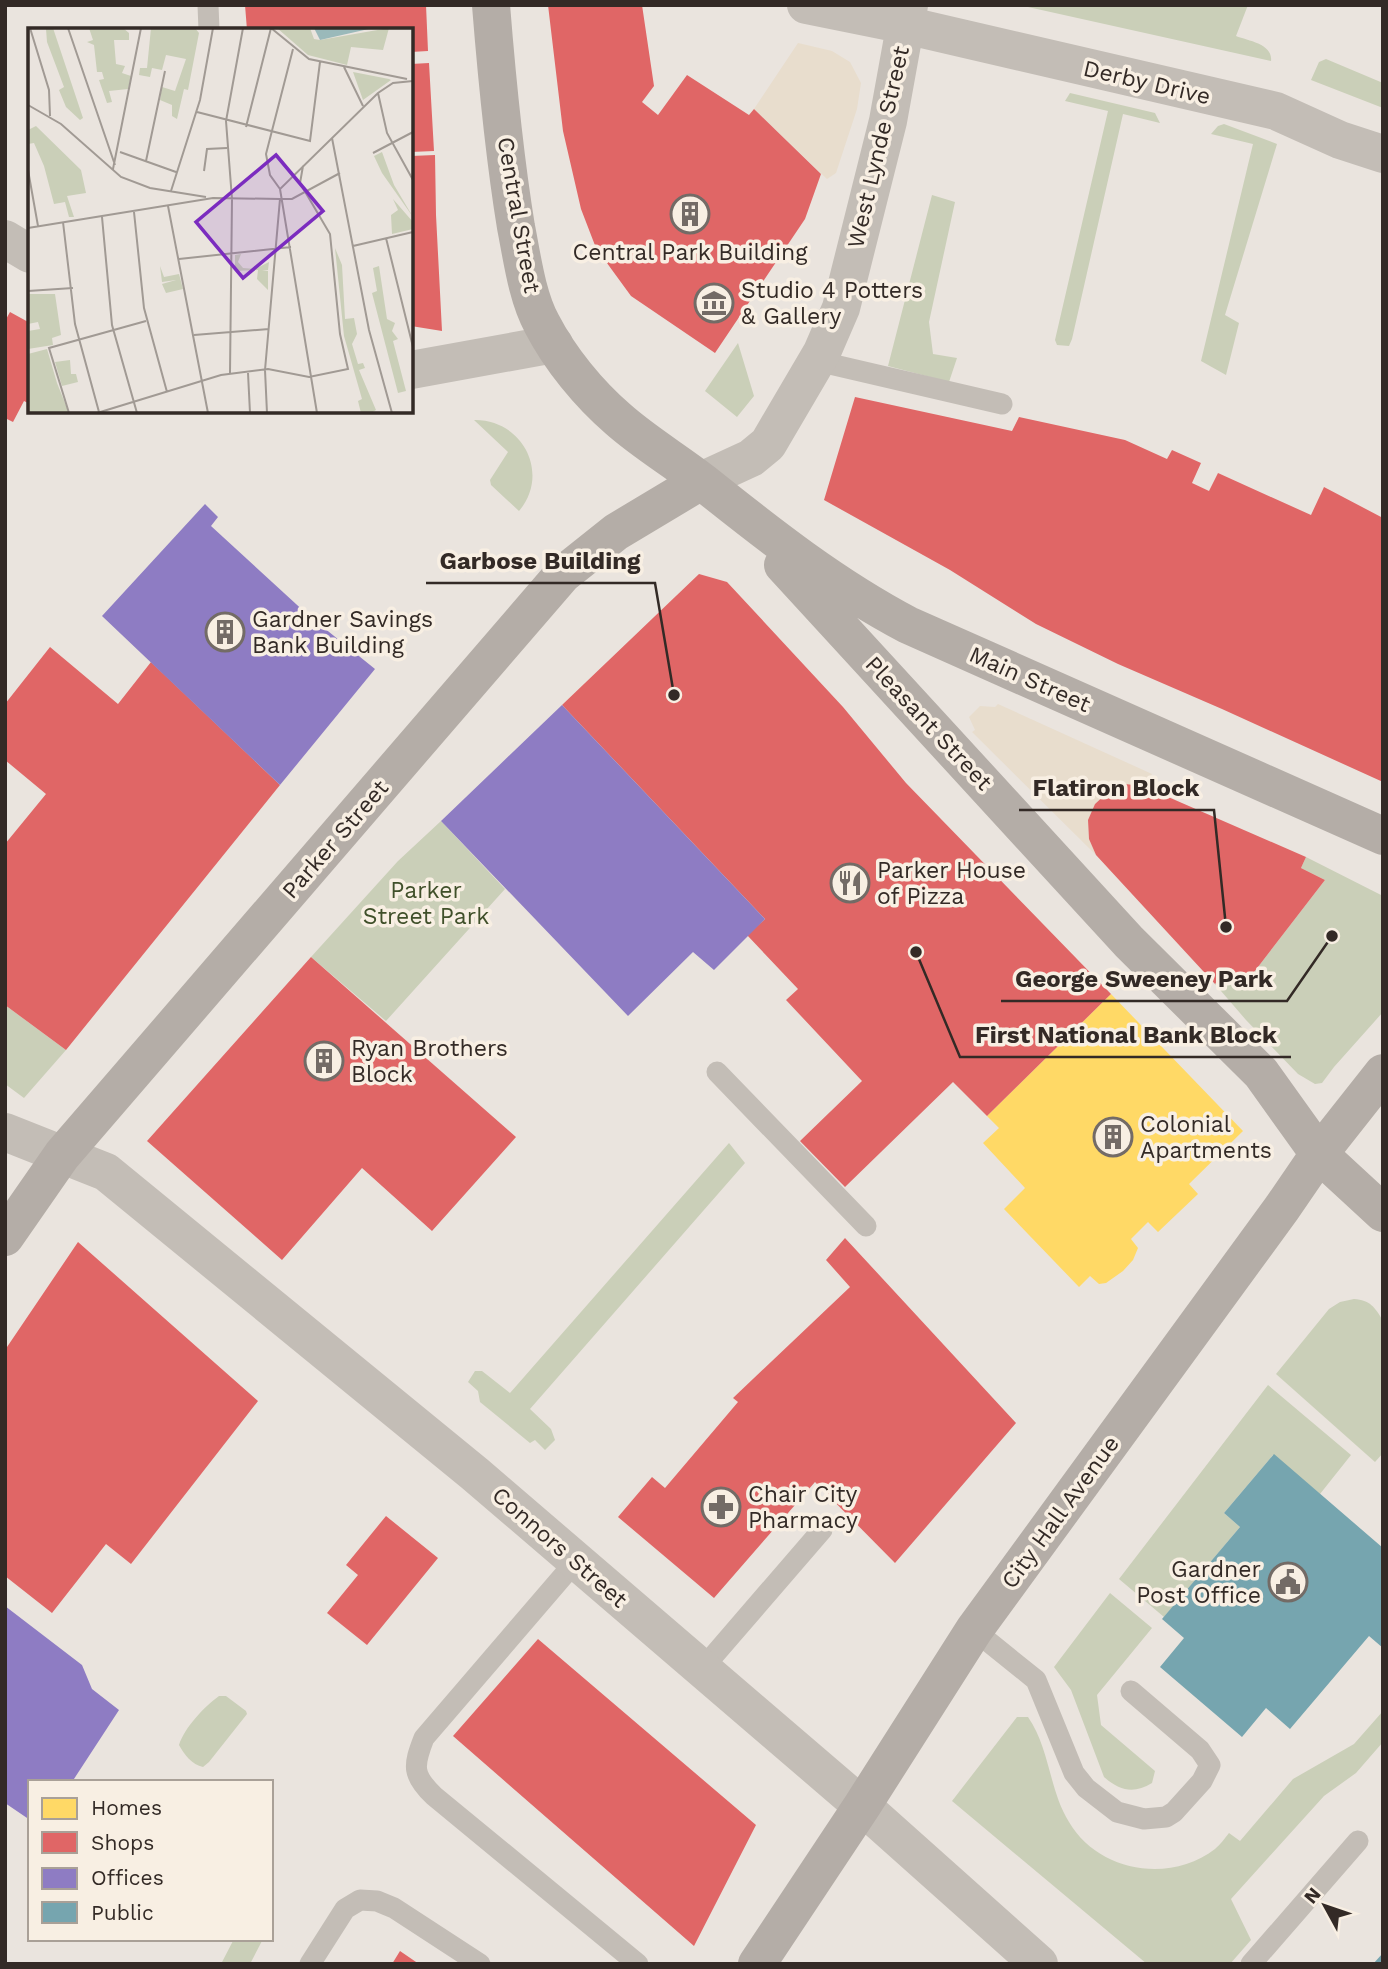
<svg xmlns="http://www.w3.org/2000/svg" width="1388" height="1969" font-family="'Work Sans',sans-serif">
	<style>
		.green { fill: #cacfb8 }
		.plaza { fill: #e8ddcd }
		.homes { fill: #ffd966 }
		.shops { fill: #e06666 }
		.offices { fill: #8e7cc3 }
		.public { fill: #76a5af }
		.lines { fill: none; stroke-linecap: round; stroke-linejoin: round }
		.lane { stroke: #c3bdb6; stroke-width: 21 }
		.street { stroke: #c3bdb6; stroke-width: 38 }
		.secondary { stroke: #b4ada7; stroke-width: 38 }
		.labels { text-anchor: middle; stroke-width: 7; stroke-linejoin: round; paint-order: stroke }
		.street-label { font-size: 23px; fill: #332a26; stroke: #f8efe3 }
		.poi-label { font-size: 23px; fill: #332a26; stroke: #f8efe3; text-anchor: start }
		.park-label { font-size: 23px; fill: #40502a; stroke: #f8efe3 }
		.inset-road { fill: none; stroke: #a19a94; stroke-width: 2 }
		.view { fill: #7b2cbf; fill-opacity: 0.15; stroke: #7b2cbf; stroke-width: 3.5 }
		.inset-edge { fill: none; stroke: #332a26; stroke-width: 3.5 }
		.leader { fill: none; stroke: #332a26; stroke-width: 2.5 }
		.callout-dot { fill: #332a26; stroke: #f8efe3; stroke-width: 2.5 }
		.callout-label { font-size: 24px; text-anchor: middle; font-weight: bold; fill: #332a26; stroke: #f8efe3; stroke-width: 7; stroke-linejoin: round; paint-order: stroke }
	</style>
	<rect width="100%" height="100%" fill="#eae4de"/>
	<path class="green" d="M1019,5H1248L1236,36C1249,41 1273,44 1271,61Z
		M1326,59L1383,83V108L1311,80L1319,62Z
		M1070,93L1155,113L1160,123L1123,114L1072,339L1069,346L1057,345L1055,340L1108,111L1065,101Z
		M1224,124L1277,144L1225,315L1239,323L1226,375L1201,361L1253,144L1211,134L1218,126Z
		M932,195L955,202L929,322L933,354L957,358L949,382L888,366Z
		M738,343L754,396L737,417L705,391Z
		M474,420C522,419 551,473 519,511L491,485L490,480L508,452Z
		M441,821L505,889L386,1021L311,957L398,861Z
		M1306,857L1383,896V1012L1334,1067L1322,1083L1315,1084L1298,1074L1246,1020L1215,984L1222,975L1241,989L1325,880L1301,868Z
		M5,1005L66,1050L24,1098L5,1084Z
		M729,1143L745,1163L530,1409L551,1429L555,1440L545,1450L535,1440L530,1443L480,1402L478,1391L468,1382L475,1371H482L510,1393Z
		M1354,1299C1370,1300 1375,1307 1383,1321V1453L1375,1462L1276,1374L1329,1309L1340,1302Z
		M1268,1385L1351,1455L1320,1494L1273,1455L1224,1513L1240,1527L1164,1617L1119,1579Z
		M1110,1593L1152,1628L1097,1695L1101,1725L1155,1771L1152,1783C1134,1794 1120,1791 1104,1777L1071,1690L1054,1667Z
		M219,1696H226L246,1711L247,1714L209,1762L203,1767C192,1765 184,1754 179,1745C185,1727 204,1707 219,1696Z
		M1383,1711V1742L1356,1773L1324,1796L1231,1899L1251,1940L1230,1964H1147L952,1801L1017,1717H1028C1050,1749 1049,1790 1069,1822C1098,1872 1170,1884 1215,1849C1220,1845 1225,1838 1229,1833L1240,1841L1293,1779L1354,1744Z
		M234,1939H263L250,1964H221Z"/>
	<path class="plaza" d="M798,43L832,51L850,62L861,83L857,109L836,173L827,179L754,109Z
		M998,704L1152,774L1143,786L1125,785L1108,792L1095,804L1088,820L1089,839L1096,855L972,732L975,730L969,717L980,706L995,707Z"/>
	<path class="homes" d="M1111,994L1243,1131L1189,1184L1198,1194L1158,1232L1148,1222L1131,1239L1138,1248L1133,1260L1123,1271L1106,1283L1099,1284L1090,1276L1079,1287L1004,1209L1025,1188L983,1143L999,1128L987,1116Z"/>
	<path class="shops" d="M245,5H426L428,51L411,52V30H247Z
		M548,5H642L654,86L642,102L658,115L687,75L749,115L754,109L821,174L805,219L715,353L631,296L596,248L581,209L563,131Z
		M429,63L434,151L411,152V64Z
		M435,155L436,215L442,331L411,326V156Z
		M10,312L30,323V404L24,401L13,422L5,418V321Z
		M855,397L1012,431L1019,417L1125,440L1167,459L1172,450L1201,463L1192,483L1209,491L1218,473L1311,515L1324,487L1383,518V782L1222,709L1118,664L1036,624L950,570L824,500Z
		M699,574L727,582L843,707L906,783L1111,994L987,1116L953,1082L845,1187L800,1141L862,1081L786,1000L798,989L747,935L765,919L562,705Z
		M50,647L118,704L151,662L280,785L66,1050L5,1005V844L46,794L5,760V704Z
		M1125,784L1143,786L1306,857L1301,868L1325,880L1241,989L1222,975L1215,984L1096,855L1089,839L1088,820L1095,804L1108,792Z
		M311,957L516,1137L432,1231L362,1168L282,1260L147,1141Z
		M845,1238L1016,1423L895,1563L815,1482L714,1598L618,1517L652,1477L665,1488L738,1402L733,1398L850,1287L826,1260Z
		M78,1242L258,1401L131,1564L106,1544L52,1613L5,1576V1350Z
		M386,1516L438,1558L367,1645L327,1613L358,1575L346,1565Z
		M538,1639L756,1825L694,1946L453,1736Z
		M400,1951L419,1964H392Z"/>
	<path class="offices" d="M205,504L218,517L211,526L308,615L375,669L280,785L102,616Z
		M562,705L765,919L714,970L693,952L628,1016L441,821Z
		M5,1606L82,1665L92,1689L119,1710L72,1782H30V1820L5,1803Z"/>
	<path class="public" d="M1274,1454L1383,1548V1648L1369,1636L1290,1729L1266,1708L1242,1737L1160,1667L1184,1638L1162,1619L1240,1527L1224,1513Z
		M1383,1953V1964H1373Z"/>
	<g class="lines">
		<path class="lane" d="M208,5L209,30
			M817,361L1002,404
			M717,1072L866,1226
			M576,1561L424,1738C413,1766 412,1775 434,1796L638,1964
			M974,1630L1036,1680L1074,1773L1086,1788L1117,1812L1144,1819L1166,1817L1174,1812L1202,1781L1210,1765L1200,1750L1131,1691
			M702,1669L822,1530
			M310,1964L345,1909L360,1900L377,1901L394,1908L480,1964
			M1251,1964L1358,1841"/>
		<path class="street" d="M806,5L905,25L1276,111L1340,140L1383,154
			M5,239L30,254
			M411,370L554,344
			M701,481L751,458L768,444L822,352L841,308L888,121L909,5
			M5,1132L106,1172L475,1474L862,1806L1039,1964"/>
		<path class="secondary" d="M491,5C497,80 504,154 516,227C522,257 527,297 542,324C560,359 589,394 618,419C645,443 676,461 704,483C769,535 834,586 908,625L1383,836
			M783,565L1129,942L1261,1073L1319,1154L1383,1213
			M5,1237L62,1155L562,575L616,532L701,481
			M757,1964L862,1806L974,1630L1282,1208L1319,1154L1383,1073"/>
	</g>
	<defs>
		<symbol id="building-ring" viewBox="-11 -11 22 22"><circle r="9.5" fill="#f8efe3" stroke="#736b66" stroke-width="1.5"/><path d="M-4-6H4V6H1V3H-1V6H-4ZM-2.5-4.3h1.7v1.8h-1.7ZM.8-4.3h1.7v1.8H.8ZM-2.5-1h1.7V.8h-1.7ZM.8-1h1.7V.8H.8Z" fill="#736b66"/></symbol>
		<symbol id="museum-ring" viewBox="-11 -11 22 22"><circle r="9.5" fill="#f8efe3" stroke="#736b66" stroke-width="1.5"/><path d="M0-6L6-3V-2H-6V-3ZM-5-1h2V3h-2ZM-1-1h2V3h-2ZM3-1h2V3H3ZM-6 4H6V6H-6Z" fill="#736b66"/></symbol>
		<symbol id="restaurant-ring" viewBox="-11 -11 22 22"><circle r="9.5" fill="#f8efe3" stroke="#736b66" stroke-width="1.5"/><path d="M-5-6h1v4h1v-4h1v4h1v-4h1v5L-1.5 .5V6h-2V.5L-5-1ZM5-6V6H3V1.5H1.5Q1.5-4 5-6Z" fill="#736b66"/></symbol>
		<symbol id="pharmacy-ring" viewBox="-11 -11 22 22"><circle r="9.5" fill="#f8efe3" stroke="#736b66" stroke-width="1.5"/><path d="M-2-6h4v4h4v4h-4v4h-4v-4h-4v-4h4Z" fill="#736b66"/></symbol>
		<symbol id="civic-ring" viewBox="-11 -11 22 22"><circle r="9.5" fill="#f8efe3" stroke="#736b66" stroke-width="1.5"/><path d="M-.6-6.5H3V-4.5H.6V-3L4-1V1h2V6H-6V1h2V-1L-.6-3ZM-1.2 2.5V6h2.4V2.5Z" fill="#736b66"/></symbol>
	</defs>
	<g fill-rule="evenodd">
		<use href="#building-ring" x="668" y="192" width="44" height="44"/>
		<use href="#museum-ring" x="692" y="281" width="44" height="44"/>
		<use href="#building-ring" x="203" y="610" width="44" height="44"/>
		<use href="#restaurant-ring" x="828" y="861" width="44" height="44"/>
		<use href="#building-ring" x="302" y="1039" width="44" height="44"/>
		<use href="#building-ring" x="1091" y="1115" width="44" height="44"/>
		<use href="#pharmacy-ring" x="699" y="1485" width="44" height="44"/>
		<use href="#civic-ring" x="1266" y="1560" width="44" height="44"/>
	</g>
	<g class="labels">
		<g class="street-label">
			<text transform="translate(1147 82) rotate(13)" y="8">Derby Drive</text>
			<text transform="translate(878 147) rotate(-77)" y="8">West Lynde Street</text>
			<text transform="translate(519 215) rotate(80)" y="8">Central Street</text>
			<text transform="translate(1030 679) rotate(24)" y="8">Main Street</text>
			<text transform="translate(929 723) rotate(47)" y="8">Pleasant Street</text>
			<text transform="translate(335 839) rotate(-49)" y="8">Parker Street</text>
			<text transform="translate(1060 1512) rotate(-54)" y="8">City Hall Avenue</text>
			<text transform="translate(560 1547) rotate(41)" y="8">Connors Street</text>
		</g>
		<g class="poi-label">
			<text x="690" y="260" text-anchor="middle">Central Park Building</text>
			<text x="741" y="298">Studio 4 Potters<tspan x="741" dy="26">&amp; Gallery</tspan></text>
			<text x="252" y="627">Gardner Savings<tspan x="252" dy="26">Bank Building</tspan></text>
			<text x="877" y="878">Parker House<tspan x="877" dy="26">of Pizza</tspan></text>
			<text x="351" y="1056">Ryan Brothers<tspan x="351" dy="26">Block</tspan></text>
			<text x="1140" y="1132">Colonial<tspan x="1140" dy="26">Apartments</tspan></text>
			<text x="748" y="1502">Chair City<tspan x="748" dy="26">Pharmacy</tspan></text>
			<text x="1261" y="1577" text-anchor="end">Gardner<tspan x="1261" dy="26">Post Office</tspan></text>
		</g>
		<g class="park-label">
			<text x="426" y="898">Parker<tspan x="426" dy="26">Street Park</tspan></text>
		</g>
	</g>
	<g transform="translate(28 28)">
		<rect width="385" height="385" fill="#eae4de"/>
		<path d="M25,0L55,90L52,92L38,79L31,62L36,59L19,14L18,1ZM61,0H95L101,5V12H86L88,36L97,38L94,45L103,48L100,61L81,63L84,74L79,75L71,52L76,51L74,44H69L66,17L59,14L65,12ZM123,0H167L171,5L160,62L156,61L149,91L144,88V77L132,72L134,59L147,63L158,31L138,27L134,42L124,40L122,49L111,47L112,40H119ZM249,0H282L286,11L292,12L361,0L355,22L323,19L319,37L280,27ZM325,44L361,51L363,52L335,72ZM8,98L53,142L58,165L39,168L46,189H41L37,174L26,176L16,138L6,115L0,116V102ZM354,124L366,157L385,189L354,145L346,128ZM365,171L385,194V201L364,206L363,187L370,182ZM307,220L314,237L317,291L326,290L329,306L324,316L330,336L335,335L337,340L331,342L348,382L343,385H333L330,373L334,371L316,308ZM213,226L210,234L215,240L227,241L241,234L240,242H234L240,243V262L229,251L230,242L207,243V227ZM132,238L136,249L151,246L155,261L138,265L134,256L148,252L134,254ZM351,238L359,291L367,295L364,303L370,311L365,313L378,363L370,365L344,265L349,263L345,240ZM0,266H27L33,307L24,310L25,317L0,321V303L12,301L10,294L0,296ZM19,321L29,355L41,385H0V326ZM42,332L43,346H48L50,354L34,358L27,334Z" fill="#cacfb8"/>
		<path d="M286,0H345L292,12Z" fill="#9ab9ba"/>
		<path class="inset-road" d="M2,0L21,62L22,88M40,0L87,137M243,0L281,31L379,51M316,39L335,78M350,65L359,105L385,152M0,77L33,96L93,149L122,160L178,169M169,84L282,113L292,34M218,99L243,0M304,110L341,302L364,385M92,124L148,144M345,125L385,104M118,133L137,43M85,141L113,0M0,142L10,198M176,143L179,121L199,120M252,161L242,147L238,126L265,21M143,163L172,72L185,0M140,178L180,385M106,184L116,280L139,364M74,189L84,297L109,385M35,194L47,296L71,384M0,200L185,170L252,171M358,210L385,319M325,218L385,204M151,231L263,219M0,263L45,260M166,307L241,301M202,345L204,171L198,93L215,0M220,345L222,385M41,385L21,320L118,293M69,385L193,347L240,341L281,349L320,341L312,306L302,206L272,155L275,138M239,385L237,342L252,171H264L312,145M289,385L252,161L350,65L365,55L385,53"/>
		<path class="view" d="M248,127L295,183L215,250L168,194Z"/>
		<rect width="385" height="385" class="inset-edge"/>
	</g>
	<path class="leader" d="M674 695L655 583H426M1226 927L1214 810H1019M1332 936L1287 1001H1001M916 952L960 1057H1291"/>
	<g class="callout-dot">
		<circle cx="674" cy="695" r="7"/>
		<circle cx="1226" cy="927" r="7"/>
		<circle cx="1332" cy="936" r="7"/>
		<circle cx="916" cy="952" r="7"/>
	</g>
	<g class="callout-label">
		<text x="540" y="569">Garbose Building</text>
		<text x="1116" y="796">Flatiron Block</text>
		<text x="1144" y="987">George Sweeney Park</text>
		<text x="1126" y="1043">First National Bank Block</text>
	</g>
	<rect width="1388" height="1969" fill="none" stroke="#332a26" stroke-width="14"/>
	<rect x="28" y="1780" width="245" height="161" fill="#f8efe3" stroke="#a9a097" stroke-width="2"/>
	<rect x="42" y="1798" width="35" height="21" fill="#ffd966" stroke="#a9a097" stroke-width="2"/>
	<text x="91" y="1815" font-size="21" fill="#332a26">Homes</text>
	<rect x="42" y="1832" width="35" height="21" fill="#e06666" stroke="#a9a097" stroke-width="2"/>
	<text x="91" y="1850" font-size="21" fill="#332a26">Shops</text>
	<rect x="42" y="1868" width="35" height="21" fill="#8e7cc3" stroke="#a9a097" stroke-width="2"/>
	<text x="91" y="1885" font-size="21" fill="#332a26">Offices</text>
	<rect x="42" y="1902" width="35" height="21" fill="#76a5af" stroke="#a9a097" stroke-width="2"/>
	<text x="91" y="1920" font-size="21" fill="#332a26">Public</text>
	<g transform="translate(1325 1906) rotate(310)" stroke="#f8efe3" stroke-width="5" paint-order="stroke">
	<path d="M0-5L12 26L0 18L-12 26Z" fill="#332a26"/>
	<text y="-10" font-size="19" font-weight="bold" text-anchor="middle" fill="#332a26">N</text>
	</g>
</svg>
